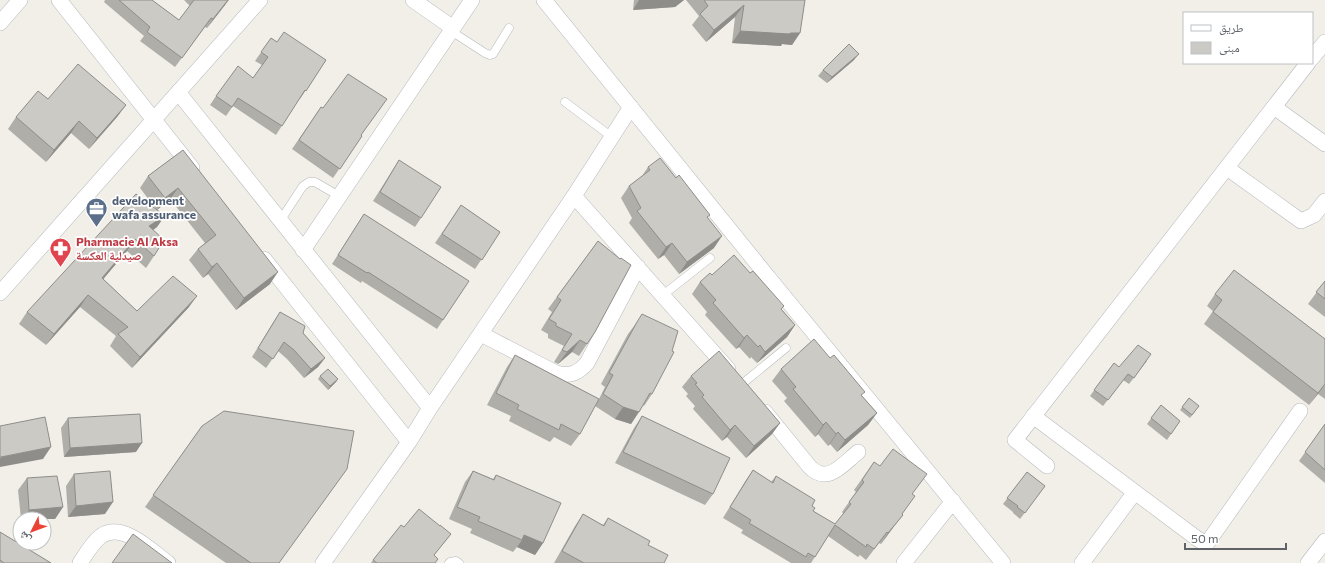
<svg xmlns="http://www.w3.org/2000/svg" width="1325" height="563" font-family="Commissioner,'Noto Naskh Arabic',sans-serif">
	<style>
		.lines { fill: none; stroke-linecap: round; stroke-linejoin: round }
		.service-casing { stroke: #b5b8bc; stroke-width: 9 }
		.minor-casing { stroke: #b5b8bc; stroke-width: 16 }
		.service { stroke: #fff; stroke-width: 8 }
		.minor { stroke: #fff; stroke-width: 15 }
		.wall { fill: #afaea9 }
		.shaded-wall { fill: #8f8d8a }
		.building { fill: #cccac5; stroke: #8f8d8a }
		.labels { text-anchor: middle; stroke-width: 3.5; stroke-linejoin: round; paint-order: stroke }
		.service-label { font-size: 12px; font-weight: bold; fill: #4e5e75; stroke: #fff; text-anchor: start }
		.health-label { font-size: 12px; font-weight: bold; fill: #be3a42; stroke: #fff; text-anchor: start }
	</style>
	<rect width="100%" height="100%" fill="#f1efe8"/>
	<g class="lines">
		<defs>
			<path id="service" d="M451,31L485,53L490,55L493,54L509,28
				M565,102L612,137
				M280,221L303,186L309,182H315L339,196
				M663,295L710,258
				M742,384L786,348
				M449,563L450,562L456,561L459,563"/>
			<path id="minor" d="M59,0L192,168
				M413,0L453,28
				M544,0L768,277L1003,563
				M0,23L20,0
				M1312,58L1325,42
				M178,92L430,408
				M1274,107L1325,144
				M1227,168L1301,221L1314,215L1325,201
				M574,196L728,369
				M303,250L472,0
				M264,259L409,442
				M0,293L260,0
				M481,334L556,373C570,377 578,373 587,363L638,267
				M765,412L809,466C827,486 843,464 858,452
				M1033,416L1199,540L1203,542H1208L1300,411
				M1047,466L1015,440L1308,63
				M80,563C86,554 92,543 101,536C122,521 152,551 168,563
				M323,563L409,442L430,408L574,196L631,107
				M904,563L953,501
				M1082,563L1135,492
				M1308,563L1325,541"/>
		</defs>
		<use href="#service" class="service-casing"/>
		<use href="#minor" class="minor-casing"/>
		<use href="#service" class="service"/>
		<use href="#minor" class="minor"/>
	</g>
	<path class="wall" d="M105,0H152L179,20L190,6L184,0H229L207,28L205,27L175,67L140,41L144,36L104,2Z
		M634,0H684L675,7L633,10Z
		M686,0H805L800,33L792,45L782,44L781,46L732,43L735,17L706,42L692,25L699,16Z
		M271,38L277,42L326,60L300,99H299L276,135L233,106L226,116L210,105L216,96L253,78L262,65L255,61Z
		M854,60L827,83L818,76L823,70Z
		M48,99L126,105L117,117L89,149L71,133L46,162L8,129L16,117Z
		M321,107L362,136L333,178L292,149Z
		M183,150L270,284L236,310L208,274L203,278L189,260L198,249L205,243L170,199L157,210V227L153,230L154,256L146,268L127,251L103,279L137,311L189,307L132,368L110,346L116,336L80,307L46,345L19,324L27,312L156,209L140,188L148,176Z
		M399,160L421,218L415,227L373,201Z
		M648,167L676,178L708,218L714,248L679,274L664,255L658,259L629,223L632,218L621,198L629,186L642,176Z
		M461,205L500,232L475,269L435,243Z
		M364,214L443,320L437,329L362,281L361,283L332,264Z
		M598,241L587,344L579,356L572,352L558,364L554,362L564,346L548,338V334L541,330L552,312L548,309Z
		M1325,281V317L1308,304Z
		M700,282L782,310L795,325L787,337L757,363L751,357L750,359L739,347L736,349L705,315L707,312L692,294Z
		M1215,294L1325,339V399L1318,394L1309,405L1204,324L1213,311L1207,306Z
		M280,312L303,333L325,358L318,367L304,378L287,359L278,351L266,368L252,357L274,321Z
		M637,322L652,394L644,406L643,405L631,424L615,419L595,406L580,434L571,446L554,437L550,442L509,421L511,416L487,405L507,367L515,355L599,399L605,387L601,384L628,334Z
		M1147,361L1129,384L1123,380L1103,406L1090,396L1114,363L1119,367Z
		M781,369L862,396L877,413L868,425L837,452L830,444L828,446L818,434L815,437L784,401L787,398L772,381Z
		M320,376L338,379L336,382L328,390L318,379Z
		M691,376L780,423L772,434L746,458L727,437L722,441L693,409L695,406L686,396L688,394L682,387Z
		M1189,398L1199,406L1190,418L1180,410Z
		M1161,405L1180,421L1167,440L1147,424Z
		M642,416L713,494L705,505L615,463L634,428Z
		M68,418L136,452L64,457L61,428Z
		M1325,424V483L1299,461Z
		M202,426L279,563H226L145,507Z
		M874,462L912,494L902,514L903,515L895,525L881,544L879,543L866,560L860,555L858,557L828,536L811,563H791L741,533L743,530L723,518L746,480L753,470L771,482L776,476L812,506L813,511L835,524L844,514L842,512L856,492L854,490Z
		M473,471L493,479L496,475L543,543L535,555L517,547L513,552L470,533L472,529L449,519L465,482Z
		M1027,472L1045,486L1020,519L1013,513V512L1003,504Z
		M74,474L105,514L68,517L66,486Z
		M27,478L63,507L55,519H21L18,490Z
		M583,514L603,525L608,518L648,545L664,563H554L575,526Z
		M440,526L451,534L434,555L435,563H371L373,560L404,527Z
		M0,532L51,563H0Z"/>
	<path class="shaded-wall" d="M228,0L225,5L207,28L213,19Z
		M639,0H684L675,7L633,10Z
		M744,5L735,17L706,42L714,30Z
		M740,31L791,33H800L792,45L782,44L781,46L732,43Z
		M859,54L854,60L827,83L832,77Z
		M126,105L117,117L89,149L97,138Z
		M79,121L71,133L46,162L54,150Z
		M178,188L170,199L157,210L165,198Z
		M165,216L157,227L141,238L149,226Z
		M722,236L714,248L679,274L687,262Z
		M135,239L127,251L94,290L102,278Z
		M672,243L664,255L658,259L666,247Z
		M217,263L208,274L203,278L212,267Z
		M278,272L270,284L236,310L244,298Z
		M88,295L80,307L46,345L54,334Z
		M197,296L189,307L132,368L140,357Z
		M795,325L787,337L757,363L765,352Z
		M747,335L739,347L736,349L744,338Z
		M580,340L572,352L558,364L567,352Z
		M325,358L318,367L304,378L311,369Z
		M338,379L336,382L328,390L330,386Z
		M1325,384L1318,394L1309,405L1318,393Z
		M623,407L639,412L631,424L615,419Z
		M877,413L868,425L837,452L845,440Z
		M826,422L818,434L815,437L823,425Z
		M780,423L772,434L746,458L754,446Z
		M735,425L727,437L722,441L730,430Z
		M838,432L830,444L828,446L836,434Z
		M142,443L136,452L64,457L70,448Z
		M51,447L43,459L0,467V458L1,457Z
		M113,502L105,514L68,517L76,506Z
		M63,507L55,519H23L29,510Z
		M903,515L895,525L881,544L888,533Z
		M524,535L543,543L535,555L517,547L522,540Z"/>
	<path class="building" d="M119,0H152L179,20L194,0H228L213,19L211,18L182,58L147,32L150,27Z
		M704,0H805L800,33H791L789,34L740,31L744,5L714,30L700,14L708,6Z
		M284,32L326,60L306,91L305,90L282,126L238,98L232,107L216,96L238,66L253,78L268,57L261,52L271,38L277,42Z
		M849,44L859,54L832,77L823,70Z
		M78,64L126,105L97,138L79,121L54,150L16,117L38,91L48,99Z
		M348,74L387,99L361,135L362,136L340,169L299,140L321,107L323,108Z
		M183,150L278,272L244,298L217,263L212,267L198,249L216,235L178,188L165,198L148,176Z
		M660,158L676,178L679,175L710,215L707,217L722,236L687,262L672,243L666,247L637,211L641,208L629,186L650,170L648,167Z
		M399,160L441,187L421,218L380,192Z
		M136,194L165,216L149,226L164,240L154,256L135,239L102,278L137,311L173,276L197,296L140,357L118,334L128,327L88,295L54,334L27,312Z
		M461,205L500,232L482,260L442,234Z
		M364,214L469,281L443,320L368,272L367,273L338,255Z
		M598,241L620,259L621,258L631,265L595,332L587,344L580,340L567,352L562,350L572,334L556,326V323L549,319L561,300L557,297Z
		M734,255L750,273L753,271L784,306L781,309L795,325L765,352L760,345L758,347L747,335L744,338L713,303L716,300L700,282L710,273L712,275Z
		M1234,270L1325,339V384L1318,393L1213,312L1222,300L1215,294Z
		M1325,281V299L1316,292Z
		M280,312L305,326L303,333L325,358L311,369L294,350L284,342L273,359L258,348Z
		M642,314L678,331L672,351L674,352L652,394L650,393L639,412L623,407L603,394L613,375L609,373L637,322Z
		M814,339L830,358L834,355L865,392L861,395L877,413L845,440L838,432L836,434L826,422L823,425L793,389L796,387L781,369Z
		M1138,345L1151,354L1134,378L1128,374L1108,400L1094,390L1114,363L1119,367Z
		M719,351L780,423L754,446L735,425L730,430L702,397L704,395L695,384L697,383L691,376Z
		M515,355L599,399L580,434L561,424L559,430L517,409L519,405L496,393Z
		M328,369L338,379L330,386L320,376Z
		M1189,398L1199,406L1192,415L1182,407Z
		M1161,405L1180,421L1171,434L1151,418Z
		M224,411L354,431L347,469L279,563H251L153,495L202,426Z
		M140,414L142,443L70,448L68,418Z
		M642,416L730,458L713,494L623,452Z
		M45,417L51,447L1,457H0V426Z
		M1325,424V470L1305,452Z
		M893,449L927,474L912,494L915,496L902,514L903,515L888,533L887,532L874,549L867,544L866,547L835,525L815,557L808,553L806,557L749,523L751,520L730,507L753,470L773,483L776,476L815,500L812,506L815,508L813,511L835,524L851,504L849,502L864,482L862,480L874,462L880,466Z
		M110,471L113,502L76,506L74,474Z
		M473,471L494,480L496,475L561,503L543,543L524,535L522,540L478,521L480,517L457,507Z
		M1027,472L1045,486L1025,513L1017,507L1018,506L1007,498Z
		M57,476L63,507L29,510L27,478Z
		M419,509L440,526V525L451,534L434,555L438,559L435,563H377L373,560L401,525L404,527Z
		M583,514L604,526L608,518L650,541L648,545L668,555L664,563H584L562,551Z
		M0,532L51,563H4L0,560Z
		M133,534L172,563H112Z"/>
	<defs>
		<symbol id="office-pin" viewBox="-11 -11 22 30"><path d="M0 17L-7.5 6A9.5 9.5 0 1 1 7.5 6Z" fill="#5c6f8a" stroke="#fff"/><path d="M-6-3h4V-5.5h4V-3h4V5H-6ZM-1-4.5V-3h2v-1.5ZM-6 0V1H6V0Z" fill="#fff"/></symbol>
		<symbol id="pharmacy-pin" viewBox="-11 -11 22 30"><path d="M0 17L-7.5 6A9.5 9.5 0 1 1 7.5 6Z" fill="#e0444e" stroke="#fff"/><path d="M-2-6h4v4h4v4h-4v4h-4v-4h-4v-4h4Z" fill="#fff"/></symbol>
	</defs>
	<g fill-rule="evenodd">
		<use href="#office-pin" x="84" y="196" width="25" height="34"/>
		<use href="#pharmacy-pin" x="48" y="236" width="25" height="34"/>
	</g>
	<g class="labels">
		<g class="service-label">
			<text x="112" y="205">development<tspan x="112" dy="14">wafa assurance</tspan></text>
		</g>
		<g class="health-label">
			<text x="76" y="246">Pharmacie Al Aksa<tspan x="76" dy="14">صيدلية العكسة</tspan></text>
		</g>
	</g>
	<rect x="1183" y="12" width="130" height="52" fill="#ffffff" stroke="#bfc1c3"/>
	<rect x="1191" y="25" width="20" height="6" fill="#ffffff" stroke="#bfc1c3"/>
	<text x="1219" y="32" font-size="12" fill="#5f6368">طريق</text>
	<rect x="1191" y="42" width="20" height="12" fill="#cccac5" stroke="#bfc1c3"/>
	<text x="1219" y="52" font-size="12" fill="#5f6368">مبنى</text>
	<g transform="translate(32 531) rotate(228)"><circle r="19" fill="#ffffff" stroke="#bfc1c3"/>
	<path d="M0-3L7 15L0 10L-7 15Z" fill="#ea4335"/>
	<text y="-6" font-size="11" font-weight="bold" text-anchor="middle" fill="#5f6368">ش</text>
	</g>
	<path d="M1185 543v6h101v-6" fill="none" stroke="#5f6368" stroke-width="2"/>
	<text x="1191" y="543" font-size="12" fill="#5f6368" stroke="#ffffff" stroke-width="3" paint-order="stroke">50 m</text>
</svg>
